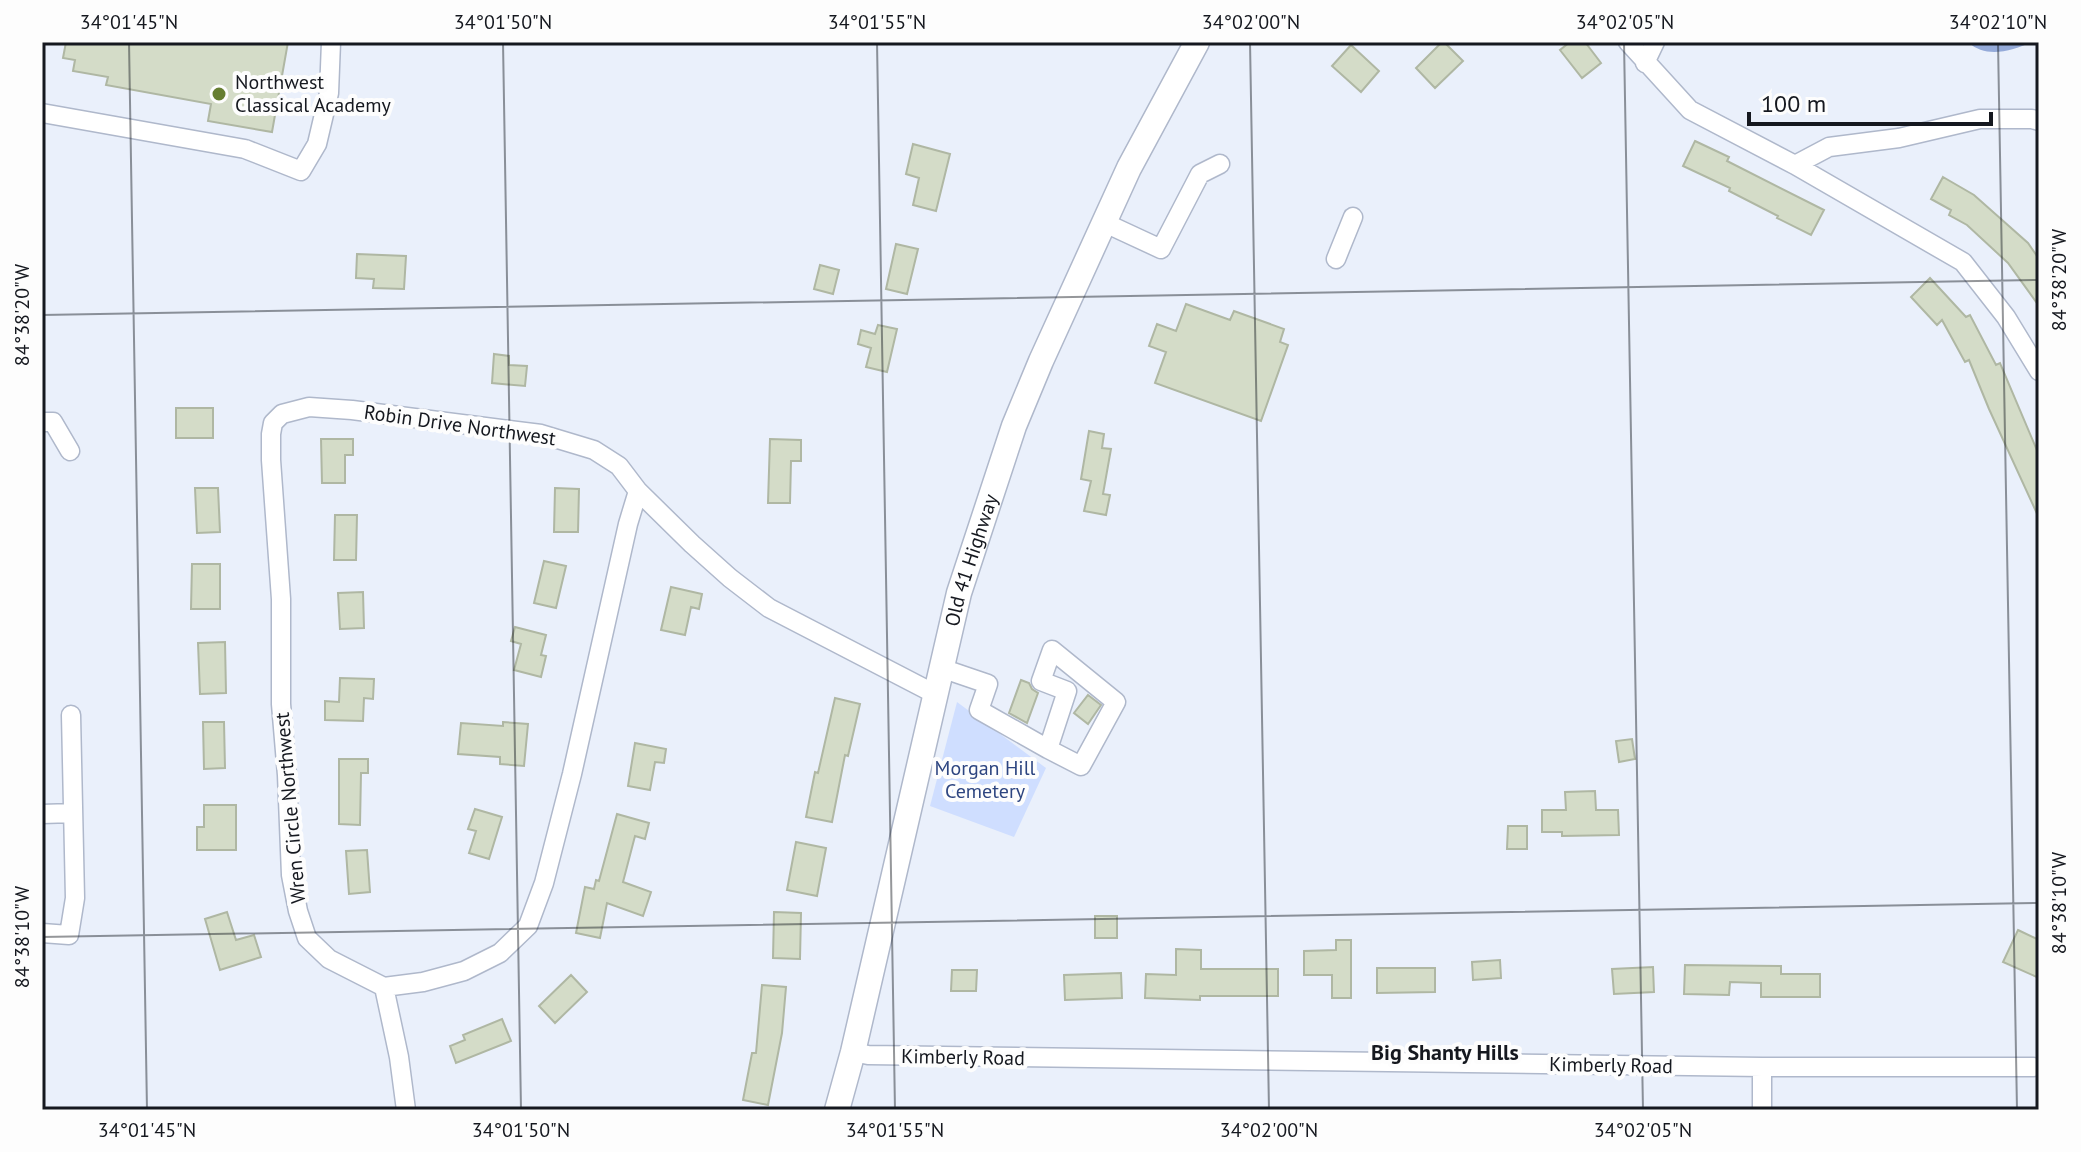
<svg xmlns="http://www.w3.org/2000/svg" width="2081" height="1152" font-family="'PT Sans',sans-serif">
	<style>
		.green { fill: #cfdeff }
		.water { fill: #94aad9 }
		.building { fill: #d4dcc8; stroke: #afb7a3; stroke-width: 2 }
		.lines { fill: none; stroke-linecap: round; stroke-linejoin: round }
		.minor-casing { stroke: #afb8cb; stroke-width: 21 }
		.major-casing { stroke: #afb8cb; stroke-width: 27 }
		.minor { stroke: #fff; stroke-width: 18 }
		.major { stroke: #fff; stroke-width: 24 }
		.ticks { fill: none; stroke: #15181f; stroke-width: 2; stroke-opacity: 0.45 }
		.poi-dot { fill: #667e31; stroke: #fdfdfd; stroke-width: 3 }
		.labels { text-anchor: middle; stroke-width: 8; stroke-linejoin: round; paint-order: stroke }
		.poi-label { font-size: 20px; fill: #15181f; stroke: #fdfdfd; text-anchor: start }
		.street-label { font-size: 20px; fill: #15181f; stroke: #fdfdfd }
		.park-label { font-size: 20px; fill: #2d4580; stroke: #fdfdfd }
		.neighbourhood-label { font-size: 22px; font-weight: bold; fill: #15181f; stroke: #fdfdfd }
		.neatline { fill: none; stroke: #15181f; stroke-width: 3 }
		.ticks-label { font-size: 20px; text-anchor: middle; fill: #15181f }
	</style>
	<rect width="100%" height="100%" fill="#eaf0fb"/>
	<path class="green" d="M957,702L1046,768L1014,837L930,806Z"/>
	<path class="water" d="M1968,42H2032C2011,51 1986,59 1968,42Z"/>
	<path class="building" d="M66,42H288L272,132L208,121L211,104L106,85L108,77L73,71L75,60L63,58Z
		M1442,42H1444L1463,61L1435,88L1416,68Z
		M1570,42H1585L1601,63L1582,78L1560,50Z
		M1351,45L1379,71L1361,92L1332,66Z
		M1695,141L1729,157L1727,161L1824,210L1811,235L1777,218L1778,216L1729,191L1730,188L1683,166Z
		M913,144L950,154L936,211L913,205L919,178L906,174Z
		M1943,177L1974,195L2028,243L2039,259V306L2008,263L1967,225L1949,215L1951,210L1931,199Z
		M896,244L918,249L907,294L886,289Z
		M357,254L406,256L404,289L373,288L374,279L356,278Z
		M820,265L839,270L833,294L814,289Z
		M1930,278L1966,317L1970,315L1996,365L2000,363L2039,455V518L1989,409L1969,360L1965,362L1942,320L1937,325L1911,297Z
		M1186,304L1230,320L1234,311L1284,329L1280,342L1288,345L1261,421L1155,383L1166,352L1149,346L1157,324L1176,331Z
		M878,325L897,329L887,372L866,367L871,348L858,344L861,330L875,334Z
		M494,354L509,356V365L527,366L525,386L492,383Z
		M176,408H213V438H176Z
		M1089,431L1104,434L1102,448L1111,449L1103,494L1110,495L1106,515L1084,511L1091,481L1081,479Z
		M321,439H353V455H345V483H322Z
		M770,439L801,440V461H791L790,503H768Z
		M195,488H218L220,532L197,533Z
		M555,488L579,489L578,532H554Z
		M335,515H357L356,560H334Z
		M544,561L566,566L556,608L534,603Z
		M192,564H220V609H191Z
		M671,587L702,594L699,609L691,607L685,635L661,630Z
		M363,592L364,628L340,629L338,593Z
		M515,627L546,635L541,655L546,656L541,677L514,670L521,644L511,641Z
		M225,642L226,693L200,694L198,643Z
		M340,678L374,679L373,699L364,698L363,721L325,720V701L339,702Z
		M1021,680L1029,683L1032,689L1038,693L1027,723L1009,713Z
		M1088,695L1101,705L1088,724L1074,713Z
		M835,698L860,704L848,756L845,755L832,822L806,817L815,772L818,773Z
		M203,722H224L225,768L204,769Z
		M503,722L528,724L524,766L500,764V757L458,754L461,723L503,726Z
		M1632,739L1635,759L1619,762L1616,741Z
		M635,743L666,749L664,763L655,762L650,790L628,786Z
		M339,759H368V773H361L360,825L339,824Z
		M1595,791L1596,810H1618L1619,835L1562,836V832H1542V810H1566L1565,792Z
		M204,805H236V850H197V827H204Z
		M475,809L502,817L489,859L469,853L476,831L468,829Z
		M617,814L649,823L645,839L635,836L623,882L651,892L643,916L607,903L600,938L576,933L585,887L594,889L596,880L599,881Z
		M1508,826H1527V849H1507Z
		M796,842L826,848L817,896L787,890Z
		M367,850L370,892L349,894L346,851Z
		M227,912L236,940L254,935L261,957L220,970L205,919Z
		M774,912L801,913L800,959L773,958Z
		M1095,916H1117V938H1095Z
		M2018,930L2039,940V978L2003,962Z
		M1336,940H1351V998H1332V975H1304V951L1336,950Z
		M1176,949L1201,950V969H1278V996H1200V1000L1145,998L1146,974L1176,975Z
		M1500,960L1501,978L1473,980L1472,962Z
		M1685,965L1781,966V974H1820V997H1761V983L1730,982L1729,995L1684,994Z
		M1653,967L1654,992L1614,994L1612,969Z
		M1377,968H1435V992L1377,993Z
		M952,970H977L976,991H951Z
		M1121,973L1122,998L1065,1000L1064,975Z
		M571,975L587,992L555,1023L539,1006Z
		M762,985L786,987L782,1033L768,1105L743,1100L752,1053H756Z
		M502,1019L511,1041L456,1063L450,1046L465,1040L463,1035Z"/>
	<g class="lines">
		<defs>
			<path id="minor" d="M1628,42L1690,110L1795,165L1963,262L2006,317L2039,371
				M1645,63L1655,42
				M42,113L245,149L301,171L317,144L329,93L331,42
				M1795,165L1829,147L1899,138L1980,119H2032L2039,121
				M1105,223L1161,249L1200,174L1220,164
				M1336,259L1353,217
				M42,422H53L70,451
				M638,491L628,524L572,774L544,883L528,926L500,953L464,971L423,982L384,987L329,959L307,938L298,911L291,875L287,775L281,704V599L271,460V434L273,423L282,414L309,407L352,410L541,434L594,450L619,466L638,491L692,544L730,578L769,608L935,694
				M941,668L988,684L979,710L1048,749L1067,691L1041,681L1052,650L1116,702L1081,766L1048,749
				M42,814L73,813
				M42,933L69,935L75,898L71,715
				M384,987L399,1057L406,1110
				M853,1052L868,1055L1762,1067H2034
				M1762,1067V1110"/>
			<g id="major">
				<path id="s1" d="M837,1110L853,1052L959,593L1014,426L1041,361L1129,168L1197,42"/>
			</g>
		</defs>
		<use href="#minor" class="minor-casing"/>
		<use href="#major" class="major-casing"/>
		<use href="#minor" class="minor"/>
		<use href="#major" class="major"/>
	</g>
	<path class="ticks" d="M129,42L147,1110M503,42L521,1110M877,42L895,1110M1250,42L1269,1110M1624,42L1643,1110M1998,42L2017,1110M42,315L2039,280M42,937L2039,903"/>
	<circle class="poi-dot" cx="219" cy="94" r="8"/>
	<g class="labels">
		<g class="poi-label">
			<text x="235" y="89">Northwest<tspan x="235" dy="23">Classical Academy</tspan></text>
		</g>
		<g class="street-label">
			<text transform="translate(460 425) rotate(8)" y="7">Robin Drive Northwest</text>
			<text dy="7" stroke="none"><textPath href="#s1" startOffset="566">Old 41 Highway</textPath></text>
			<text transform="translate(290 808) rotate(-95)" y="7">Wren Circle Northwest</text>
			<text transform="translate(963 1057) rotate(1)" y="7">Kimberly Road</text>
			<text transform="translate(1611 1065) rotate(1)" y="7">Kimberly Road</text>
		</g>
		<g class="park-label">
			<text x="985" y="775">Morgan Hill<tspan x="985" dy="23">Cemetery</tspan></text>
		</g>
		<g class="neighbourhood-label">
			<text x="1445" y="1060">Big Shanty Hills</text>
		</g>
	</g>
	<rect width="2081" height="1152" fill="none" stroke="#fdfdfd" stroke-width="88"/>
	<path d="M1749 112v12h242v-12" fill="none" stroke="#15181f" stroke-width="4"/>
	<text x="1761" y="112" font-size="24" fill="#15181f" stroke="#fdfdfd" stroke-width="6" paint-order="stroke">100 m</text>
	<rect x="44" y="44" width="1993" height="1064" class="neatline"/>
	<g class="ticks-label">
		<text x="129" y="29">34°01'45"N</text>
		<text x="503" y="29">34°01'50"N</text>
		<text x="877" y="29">34°01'55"N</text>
		<text x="1251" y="29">34°02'00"N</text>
		<text x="1625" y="29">34°02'05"N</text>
		<text x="1998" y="29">34°02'10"N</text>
		<text transform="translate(2059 280) rotate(-90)" y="7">84°38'20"W</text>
		<text transform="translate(22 315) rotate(-90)" y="7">84°38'20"W</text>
		<text transform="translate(2059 903) rotate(-90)" y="7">84°38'10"W</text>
		<text transform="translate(22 937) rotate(-90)" y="7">84°38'10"W</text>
		<text x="147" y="1137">34°01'45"N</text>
		<text x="521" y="1137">34°01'50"N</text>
		<text x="895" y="1137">34°01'55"N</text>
		<text x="1269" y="1137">34°02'00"N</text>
		<text x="1643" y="1137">34°02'05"N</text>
	</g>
</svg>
